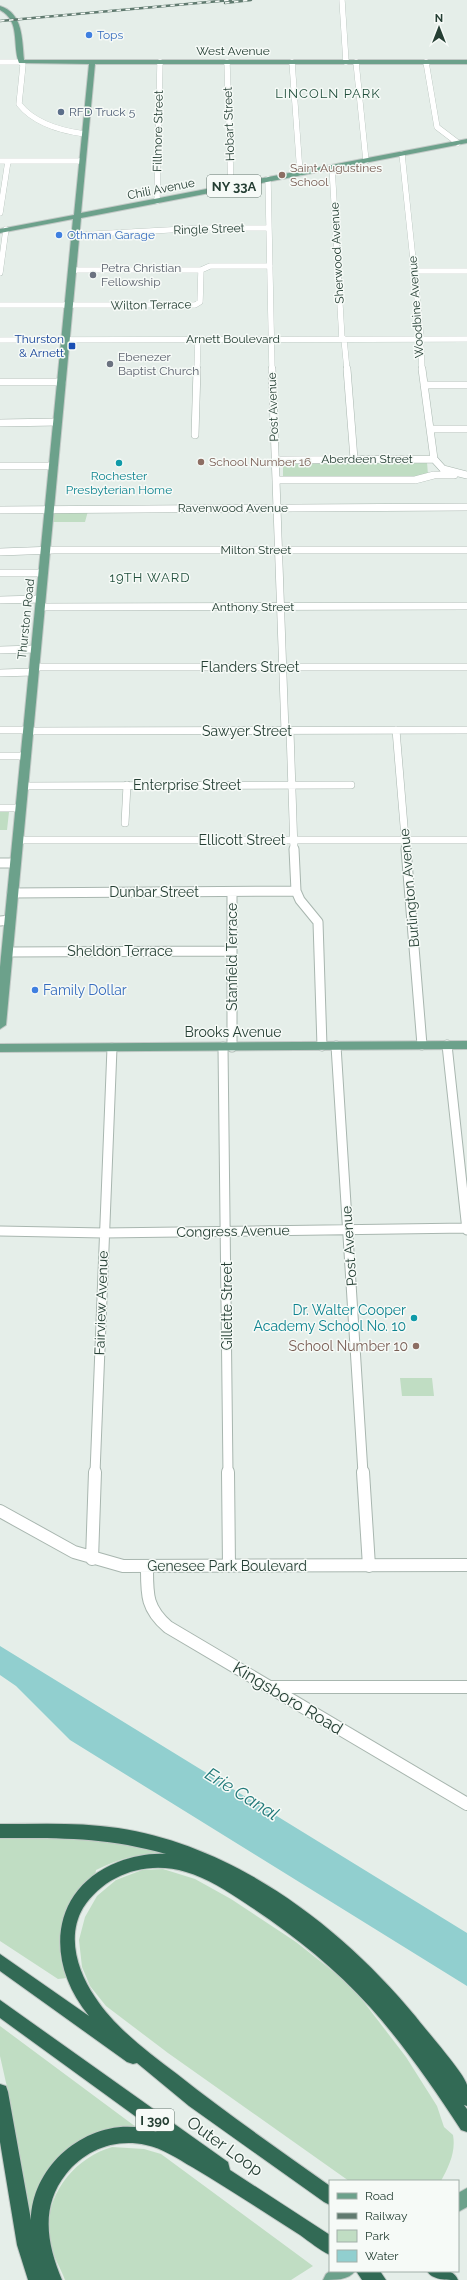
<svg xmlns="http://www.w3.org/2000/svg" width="467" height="2280" font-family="Raleway,sans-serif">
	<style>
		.green { fill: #c0ddc3 }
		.water { fill: #91cfcf }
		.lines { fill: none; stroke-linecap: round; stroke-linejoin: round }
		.minor-far3-casing { stroke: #a8b6af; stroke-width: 6 }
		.minor-far2-casing { stroke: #a8b6af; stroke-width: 8 }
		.minor-far1-casing { stroke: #a8b6af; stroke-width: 11 }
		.minor-casing { stroke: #a8b6af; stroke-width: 14 }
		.major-casing { stroke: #c2c9c6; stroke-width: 2 }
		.highway-casing { stroke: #c2c9c6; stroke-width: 2 }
		.minor-far3 { stroke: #fff; stroke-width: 5.5 }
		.minor-far2 { stroke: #fff; stroke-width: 7 }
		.minor-far1 { stroke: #fff; stroke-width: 9 }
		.minor { stroke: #fff; stroke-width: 12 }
		.major { fill: #6ca18b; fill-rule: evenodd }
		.highway { fill: #326a55; fill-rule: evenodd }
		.rail-casing { stroke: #607a6f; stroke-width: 2.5 }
		.rail { stroke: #f6faf7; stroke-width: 1.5; stroke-dasharray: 4.5; stroke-linecap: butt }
		.shop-dot { fill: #3f7fe0; stroke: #f6faf7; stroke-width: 1.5 }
		.service-dot { fill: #5c6f8a; stroke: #f6faf7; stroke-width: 1.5 }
		.education-dot { fill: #8d6e63; stroke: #f6faf7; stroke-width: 1.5 }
		.worship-dot { fill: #6b7280; stroke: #f6faf7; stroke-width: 1.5 }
		.transit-dot { fill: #1a4fb4; stroke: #f6faf7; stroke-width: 1.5 }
		.culture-dot { fill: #0f9aa8; stroke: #f6faf7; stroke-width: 1.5 }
		.labels { text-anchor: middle; stroke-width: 3; stroke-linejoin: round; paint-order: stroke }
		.far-shop-label { font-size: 12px; fill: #366cbe; stroke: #f6faf7; text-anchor: start }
		.far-street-label { font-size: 12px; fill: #253f34; stroke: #f6faf7 }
		.far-service-label { font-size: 12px; fill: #4e5e75; stroke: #f6faf7; text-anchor: start }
		.far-education-label { font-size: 12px; fill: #785e54; stroke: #f6faf7; text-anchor: start }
		.far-worship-label { font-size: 12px; fill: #5b616d; stroke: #f6faf7; text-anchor: start }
		.far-transit-label { font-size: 12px; fill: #164399; stroke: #f6faf7; text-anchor: end }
		.far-culture-label { font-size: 12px; fill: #0d838f; stroke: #f6faf7 }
		.far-neighbourhood-label { font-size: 13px; letter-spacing: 1px; fill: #22503d; stroke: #f6faf7 }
		.shield { fill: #f6faf7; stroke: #64776e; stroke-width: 1 }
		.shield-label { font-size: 13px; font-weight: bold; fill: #253f34 }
		.street-label { font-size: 14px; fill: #253f34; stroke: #f6faf7 }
		.shop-label { font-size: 14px; fill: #366cbe; stroke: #f6faf7; text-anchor: start }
		.culture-label { font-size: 14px; fill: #0d838f; stroke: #f6faf7; text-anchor: end }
		.education-label { font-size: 14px; fill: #785e54; stroke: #f6faf7; text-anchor: end }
		.near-street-label { font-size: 17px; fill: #253f34; stroke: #f6faf7 }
		.near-water-label { font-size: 18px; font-style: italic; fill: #217979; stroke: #f6faf7 }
	</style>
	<rect width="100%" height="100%" fill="#e5eee9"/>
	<path class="green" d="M427,462L428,475L422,477H283V463Z
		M88,511L85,522H53V513Z
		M0,812H9L7,830H0Z
		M400,1378H432L434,1396H402Z
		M0,1836L97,1838L173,1855C144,1852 121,1857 96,1870L95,1876C73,1910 47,1935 67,1978L58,1979L0,1941Z
		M163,1869L195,1879L231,1899L296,1942L339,1976L360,1997L406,2057L437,2106L444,2127L453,2135C456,2152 449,2166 441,2181H349L168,2053L106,2006L90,1986L82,1967L79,1940L85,1917L97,1896L116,1880L142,1870Z
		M0,2026L136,2127L103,2130L89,2136L38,2193L31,2211L30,2237L11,2105L0,2056Z
		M112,2147L144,2149L161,2154L313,2266L291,2280H65C61,2269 54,2258 51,2246C39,2202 71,2159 112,2147Z"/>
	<path class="water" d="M0,1646L467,1933V1986L70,1740L16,1686L0,1675Z"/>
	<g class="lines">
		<defs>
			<path id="minor-far3" d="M342,0L346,62
				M0,62H21L23,65L19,104C34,123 62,131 85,134
				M227,62L231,187
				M292,62L300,173
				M356,62L366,161
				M426,62L437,127L458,143
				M402,154L420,327L422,370
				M0,161H82
				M332,167L342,339
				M268,179L272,370
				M157,201L160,62
				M0,213L8,161
				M76,235L205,228H269
				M73,270H201L210,266H270
				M414,271H467
				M0,273L6,229
				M0,305H195L200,302L201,270
				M344,339L347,370
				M0,340L467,339
				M197,370L198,339"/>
			<path id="minor-far2" d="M272,369L285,731
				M347,369L354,459
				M422,369L434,459L443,469L467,475
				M0,382H62
				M424,385H467
				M0,423L58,422
				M430,429H467
				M195,435L197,369
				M275,460L434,459
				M0,466H54
				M276,480H415L434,475H454
				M0,510L467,507
				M0,552L54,550H467
				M0,573H43
				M0,600L40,599
				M40,607L467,606
				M0,650L36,649
				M34,667H467
				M0,673L33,672
				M0,730H28
				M396,730L406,850
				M28,731L467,730
				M290,731L294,850
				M0,756H25
				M23,786L351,785
				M0,808H20
				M125,823L127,785
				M17,840H467"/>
			<path id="minor-far1" d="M294,849L296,891L300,900L318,922L322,1046
				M406,849L422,1045
				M0,863H15
				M232,892V1047
				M12,893L296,891
				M0,921L10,920
				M7,952L232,951
				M447,1045L467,1230
				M336,1046L363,1473
				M223,1047L228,1473
				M0,1231L104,1233L467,1228
				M95,1473L112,1048"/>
			<path id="minor" d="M228,1472L229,1566
				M363,1472L369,1566
				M0,1511L74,1552L123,1566L467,1565
				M92,1559L95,1472
				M147,1567C147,1594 146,1608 168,1627L467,1804
				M270,1687H467"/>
			<path id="major" d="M0,6C23,13 22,39 24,60H467V64H95L81,213L467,139V143L81,218L6,1025L0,1029V967L73,219L0,233V229L74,215L89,64L19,63C12,45 21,21 0,10Z
				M467,1041V1049L0,1052V1044Z
				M467,2188V2207L458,2212V2193Z
				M330,2271H355C349,2280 335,2280 323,2280L326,2274Z"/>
			<path id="highway" d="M0,1824C39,1824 79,1822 118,1828C236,1846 342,1927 416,2017C425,2029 465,2074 467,2085C467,2091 467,2100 467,2106L464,2105L467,2109V2132L461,2130C433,2087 404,2045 370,2007C333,1966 291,1933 245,1903C227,1891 207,1878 186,1872C147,1860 105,1874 83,1908C66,1937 78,1972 95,1997C115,2028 148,2052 177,2074C226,2113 278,2149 330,2186V2205L324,2202L189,2106L137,2063L133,2064L127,2062L0,1971V1954L89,2016C45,1963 49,1889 118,1862C134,1856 150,1853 166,1854C106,1837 61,1838 0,1838Z
				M0,2000L228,2162L230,2170L330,2235V2255C319,2250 310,2242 300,2235C264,2212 229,2189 192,2167C178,2159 162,2148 146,2145C115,2138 85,2150 66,2174C40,2207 47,2244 62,2280H28L17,2245L0,2142V2084L6,2086L8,2092L31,2220C32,2159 99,2110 157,2132L0,2018Z
				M356,2271H380L386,2280H362Z
				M427,2271C439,2271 453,2267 458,2280C446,2280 432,2280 427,2271Z"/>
		</defs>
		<use href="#minor-far3" class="minor-far3-casing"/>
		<use href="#minor-far2" class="minor-far2-casing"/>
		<use href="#minor-far1" class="minor-far1-casing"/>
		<use href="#minor" class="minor-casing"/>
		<use href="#major" class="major-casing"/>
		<use href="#highway" class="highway-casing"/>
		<use href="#minor-far3" class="minor-far3"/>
		<use href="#minor-far2" class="minor-far2"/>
		<use href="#minor-far1" class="minor-far1"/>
		<use href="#minor" class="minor"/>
		<use href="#major" class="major"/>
		<use href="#highway" class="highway"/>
		<defs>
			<path id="rail" d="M225,3L251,0
				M0,21L231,0"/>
		</defs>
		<use href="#rail" class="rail-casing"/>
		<use href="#rail" class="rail"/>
	</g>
	<g class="shop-dot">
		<circle cx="89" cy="35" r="4"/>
		<circle cx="59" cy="235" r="4"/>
		<circle cx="35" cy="990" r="4"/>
	</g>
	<circle class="service-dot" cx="61" cy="112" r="4"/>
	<g class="education-dot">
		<circle cx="282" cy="175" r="4"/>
		<circle cx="201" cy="462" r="4"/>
		<circle cx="416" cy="1346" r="4"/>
	</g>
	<g class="worship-dot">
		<circle cx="93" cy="275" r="4"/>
		<circle cx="110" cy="364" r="4"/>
	</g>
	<rect class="transit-dot" x="68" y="342" width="8" height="8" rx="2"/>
	<g class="culture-dot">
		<circle cx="119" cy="463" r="4"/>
		<circle cx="414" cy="1318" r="4"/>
	</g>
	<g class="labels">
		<g class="far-shop-label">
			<text x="97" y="39">Tops</text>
			<text x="67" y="239">Othman Garage</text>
		</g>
		<g class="far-street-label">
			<text x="233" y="55">West Avenue</text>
			<text transform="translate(229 124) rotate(-92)" y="4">Hobart Street</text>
			<text transform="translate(158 131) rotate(-89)" y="4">Fillmore Street</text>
			<text transform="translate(161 189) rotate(-11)" y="4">Chili Avenue</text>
			<text transform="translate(209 229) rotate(-2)" y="4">Ringle Street</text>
			<text transform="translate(337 253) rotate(-93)" y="4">Sherwood Avenue</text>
			<text transform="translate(151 305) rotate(-1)" y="4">Wilton Terrace</text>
			<text transform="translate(416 307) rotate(-94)" y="4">Woodbine Avenue</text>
			<text x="233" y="343">Arnett Boulevard</text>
			<text transform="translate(273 407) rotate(-92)" y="4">Post Avenue</text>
			<text x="367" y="463">Aberdeen Street</text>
			<text x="233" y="512">Ravenwood Avenue</text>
			<text x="256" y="554">Milton Street</text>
			<text x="253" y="611">Anthony Street</text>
			<text transform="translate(26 619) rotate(-84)" y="4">Thurston Road</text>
		</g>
		<g class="far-service-label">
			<text x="69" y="116">RFD Truck 5</text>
		</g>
		<g class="far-education-label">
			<text x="290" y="172">Saint Augustines<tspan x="290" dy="14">School</tspan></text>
			<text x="209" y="466">School Number 16</text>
		</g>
		<g class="far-worship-label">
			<text x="101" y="272">Petra Christian<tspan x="101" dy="14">Fellowship</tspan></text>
			<text x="118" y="361">Ebenezer<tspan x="118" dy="14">Baptist Church</tspan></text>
		</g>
		<g class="far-transit-label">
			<text x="64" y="343">Thurston<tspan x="64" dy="14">&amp; Arnett</tspan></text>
		</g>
		<g class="far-culture-label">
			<text x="119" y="480">Rochester<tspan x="119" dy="14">Presbyterian Home</tspan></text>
		</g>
		<g class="far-neighbourhood-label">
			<text x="328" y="98">LINCOLN PARK</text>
			<text x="150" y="582">19TH WARD</text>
		</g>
		<g class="shield">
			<rect x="207" y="175" width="54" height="22" rx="3"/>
			<rect x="136" y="2109" width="38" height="22" rx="3"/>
		</g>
		<g class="shield-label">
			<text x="234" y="191">NY 33A</text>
			<text x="155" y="2125">I 390</text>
		</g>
		<g class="street-label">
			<text x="250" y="672">Flanders Street</text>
			<text x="247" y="736">Sawyer Street</text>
			<text x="187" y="790">Enterprise Street</text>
			<text x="242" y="845">Ellicott Street</text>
			<text transform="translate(409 888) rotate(-95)" y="5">Burlington Avenue</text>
			<text x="154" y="897">Dunbar Street</text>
			<text x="120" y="956">Sheldon Terrace</text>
			<text transform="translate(232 957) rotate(-90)" y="5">Stanfield Terrace</text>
			<text x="233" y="1037">Brooks Avenue</text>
			<text transform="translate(233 1231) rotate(-1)" y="5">Congress Avenue</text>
			<text transform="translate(349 1246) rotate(-94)" y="5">Post Avenue</text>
			<text transform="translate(101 1303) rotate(-88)" y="5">Fairview Avenue</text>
			<text transform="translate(227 1306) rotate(-90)" y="5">Gillette Street</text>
			<text x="227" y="1571">Genesee Park Boulevard</text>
		</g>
		<g class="shop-label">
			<text x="43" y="995">Family Dollar</text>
		</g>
		<g class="culture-label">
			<text x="406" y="1315">Dr. Walter Cooper<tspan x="406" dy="16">Academy School No. 10</tspan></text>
		</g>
		<g class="education-label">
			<text x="408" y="1351">School Number 10</text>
		</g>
		<g class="near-street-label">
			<text transform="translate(288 1698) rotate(31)" y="6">Kingsboro Road</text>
			<text transform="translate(225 2146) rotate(36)" y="6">Outer Loop</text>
		</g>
		<g class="near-water-label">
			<text transform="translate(242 1794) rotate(32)" y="6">Erie Canal</text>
		</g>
	</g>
	<rect x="329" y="2180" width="130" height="92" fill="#f6faf7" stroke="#a2afa9"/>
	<rect x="337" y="2193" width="20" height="6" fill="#6ca18b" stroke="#a2afa9"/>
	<text x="365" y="2200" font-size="12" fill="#253f34">Road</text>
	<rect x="337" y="2213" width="20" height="6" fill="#607a6f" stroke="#a2afa9"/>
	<text x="365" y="2220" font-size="12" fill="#253f34">Railway</text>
	<rect x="337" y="2230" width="20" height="12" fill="#c0ddc3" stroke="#a2afa9"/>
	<text x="365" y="2240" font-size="12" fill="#253f34">Park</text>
	<rect x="337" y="2250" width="20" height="12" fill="#91cfcf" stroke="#a2afa9"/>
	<text x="365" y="2260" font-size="12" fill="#253f34">Water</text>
	<g transform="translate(439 28)" stroke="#f6faf7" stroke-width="3" paint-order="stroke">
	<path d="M0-3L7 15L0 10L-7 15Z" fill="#253f34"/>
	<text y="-6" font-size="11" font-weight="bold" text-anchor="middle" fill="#253f34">N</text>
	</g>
</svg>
